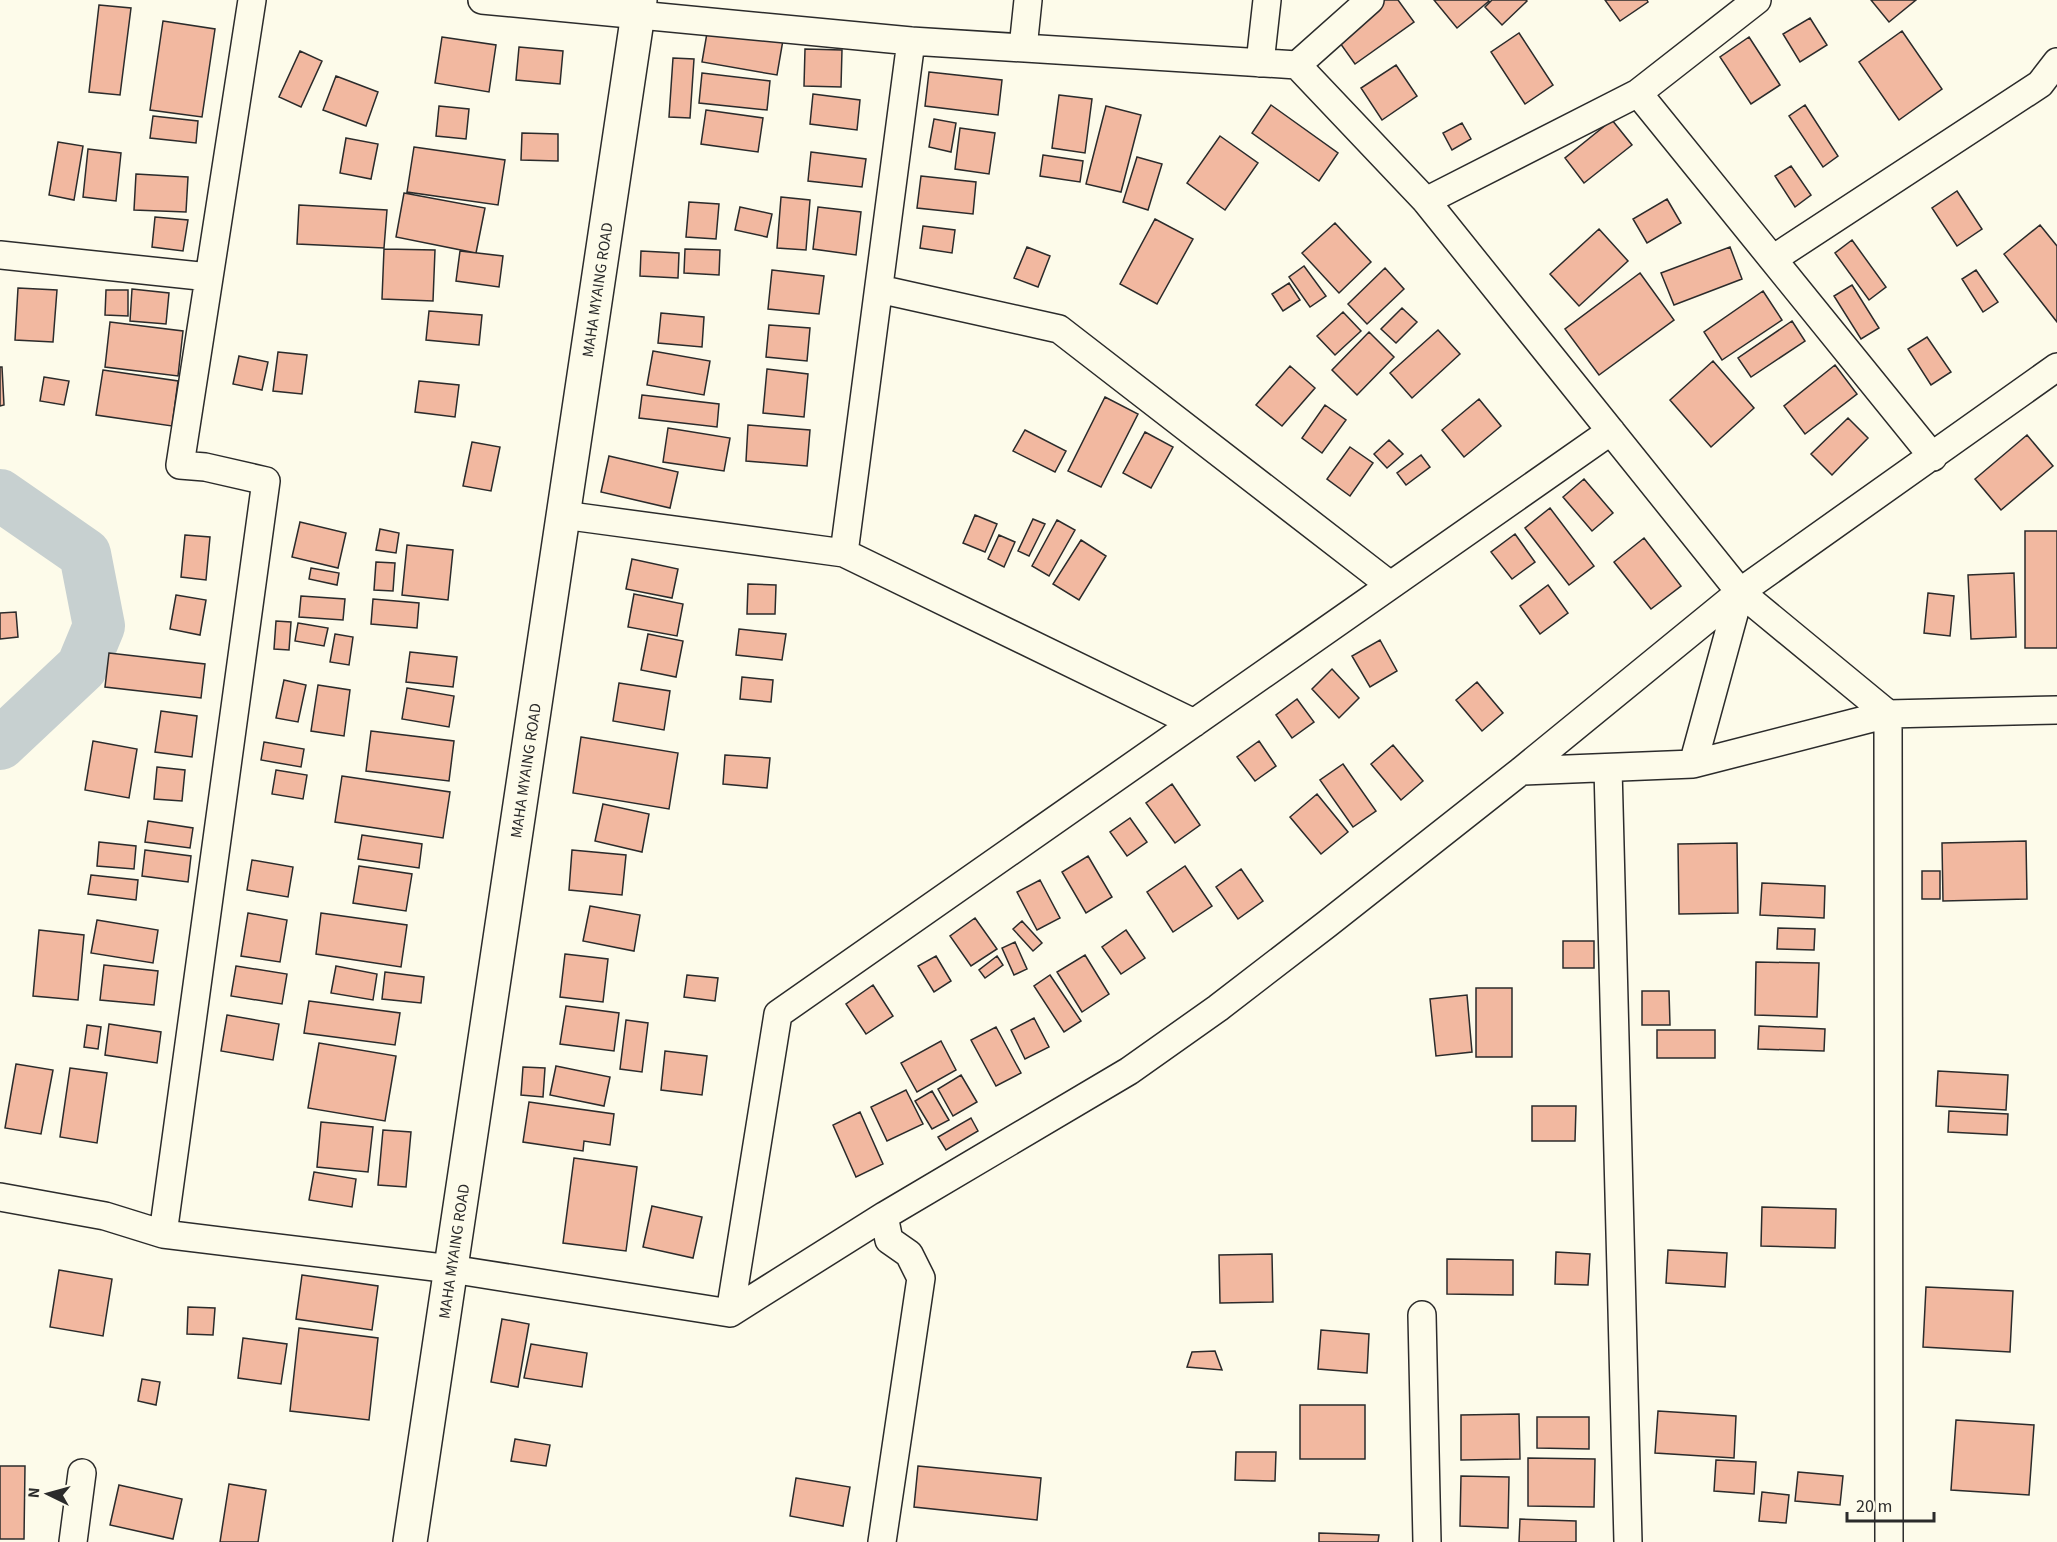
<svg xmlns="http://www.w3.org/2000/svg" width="2057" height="1542" font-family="'Source Sans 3',sans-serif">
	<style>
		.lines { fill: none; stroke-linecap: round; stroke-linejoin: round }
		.river { stroke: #c7d0d0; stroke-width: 52 }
		.building { fill: #f2b8a0; stroke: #2b2b2b; stroke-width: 1.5 }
		.minor-casing { stroke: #2b2b2b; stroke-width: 30 }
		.tertiary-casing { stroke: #2b2b2b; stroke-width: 36 }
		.minor { stroke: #fdfbea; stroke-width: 27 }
		.tertiary { stroke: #fdfbea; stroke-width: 33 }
		.labels { text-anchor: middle; stroke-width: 4.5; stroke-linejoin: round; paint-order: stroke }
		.street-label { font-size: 16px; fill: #2b2b2b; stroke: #fdfbea }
	</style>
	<rect width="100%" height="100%" fill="#fdfbea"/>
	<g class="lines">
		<path class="river" d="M0,495L85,554L99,626L82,667L0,744"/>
	</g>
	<path class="building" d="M1384,0H1398L1414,22L1355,64L1335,36Z
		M1434,0H1488L1489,1L1457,28Z
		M1492,0H1526L1527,1L1502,25L1485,7Z
		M1605,0H1647L1648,2L1620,21Z
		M1871,0H1916L1889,22Z
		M99,5L131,8L120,95L89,92Z
		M1810,18L1827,45L1800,62L1783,34Z
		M163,21L215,29L202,117L150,110Z
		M708,27L783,40L777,75L702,62Z
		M1902,31L1942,89L1899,120L1859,62Z
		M1519,33L1553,85L1525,104L1491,52Z
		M442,37L496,45L489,92L435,83Z
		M1749,37L1780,85L1751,104L1720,57Z
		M519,47L563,51L560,84L516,80Z
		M805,49L842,50L841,87L804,86Z
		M300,51L322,61L301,107L279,97Z
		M673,58L694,59L690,118L669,117Z
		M1396,65L1417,96L1382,120L1361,88Z
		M929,72L1002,80L998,115L925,106Z
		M702,73L770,81L767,110L699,103Z
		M336,76L378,92L366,126L323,110Z
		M813,94L860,100L857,130L810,124Z
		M1059,95L1092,99L1085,153L1052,148Z
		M1271,105L1338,153L1319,181L1252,133Z
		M1805,105L1838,156L1823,167L1789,116Z
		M439,106L469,109L466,139L436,136Z
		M1106,106L1141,115L1121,192L1086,184Z
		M706,110L763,118L758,152L701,144Z
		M153,116L198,121L196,143L150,138Z
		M934,119L956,123L951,152L929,147Z
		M1612,120L1632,145L1584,183L1565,158Z
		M1462,123L1471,139L1452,150L1443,133Z
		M960,128L995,133L989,174L955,169Z
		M522,133L558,134V161L521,160Z
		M1220,136L1258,163L1225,210L1187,183Z
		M346,138L378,144L371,179L340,173Z
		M58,142L83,146L74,200L49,195Z
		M414,147L505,160L498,205L407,192Z
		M88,149L121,153L116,201L83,197Z
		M811,152L866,159L862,187L808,181Z
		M1043,155L1083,161L1080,182L1040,176Z
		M1137,157L1162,164L1148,210L1123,202Z
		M1791,166L1811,195L1795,207L1775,176Z
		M136,174L188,177L186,212L134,210Z
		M921,176L976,182L973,214L917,208Z
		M1957,191L1982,229L1957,246L1932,208Z
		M404,193L485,208L476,253L396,237Z
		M781,197L810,200L806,250L777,248Z
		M1667,199L1681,223L1647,243L1633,219Z
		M689,202L719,204L716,239L686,237Z
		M299,205L387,210L384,248L297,244Z
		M740,207L772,214L767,237L735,230Z
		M818,207L861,212L856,255L813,249Z
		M155,217L188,220L183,251L152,247Z
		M1155,219L1193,239L1157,304L1120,284Z
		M1335,223L1371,262L1339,293L1302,253Z
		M2040,225L2057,246V322L2004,254Z
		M923,226L955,230L952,253L920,248Z
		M1599,229L1628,261L1579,306L1550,274Z
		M1852,240L1886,287L1869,300L1835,253Z
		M1027,247L1050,256L1038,287L1014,278Z
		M1730,247L1742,279L1674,305L1661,273Z
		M384,249L435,250L433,301L382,299Z
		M685,249L720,250L719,275L684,273Z
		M460,251L503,256L499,287L456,281Z
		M641,251L679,253L678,278L640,276Z
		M1304,266L1326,296L1310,307L1289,277Z
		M1385,268L1404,289L1367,324L1348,304Z
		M772,270L824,276L819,314L768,309Z
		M1976,270L1998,302L1983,312L1962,279Z
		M1640,273L1674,320L1599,375L1565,329Z
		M1289,283L1300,300L1283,311L1272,294Z
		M1852,285L1879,328L1861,339L1834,296Z
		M18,288L57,290L53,342L15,340Z
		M132,289L169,293L166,324L130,321Z
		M106,290H128V316L105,315Z
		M1763,291L1782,320L1722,360L1704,332Z
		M1402,308L1417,322L1396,343L1381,329Z
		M429,311L482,315L479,345L426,340Z
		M1343,312L1361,331L1335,355L1317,336Z
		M661,313L704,317L702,347L658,343Z
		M1792,321L1805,341L1751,377L1738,358Z
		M110,322L183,331L178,376L105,367Z
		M769,325L810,328L807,361L766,357Z
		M1438,330L1460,354L1412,398L1390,373Z
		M1369,332L1394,357L1357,395L1332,370Z
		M1927,337L1951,372L1931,385L1908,349Z
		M653,351L710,361L704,395L647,385Z
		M278,352L307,355L302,394L273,391Z
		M239,356L268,362L262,390L233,384Z
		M1713,361L1754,408L1711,447L1670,400Z
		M1835,365L1857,394L1805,434L1784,406Z
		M1290,366L1315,388L1282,426L1256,405Z
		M0,367H2L4,405L0,406Z
		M767,369L808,374L804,417L763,413Z
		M103,370L178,381L172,426L96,415Z
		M44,377L69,381L64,405L40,401Z
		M419,381L459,385L455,417L415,412Z
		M642,395L719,404L717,427L639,418Z
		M1105,397L1138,414L1101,487L1068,471Z
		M1479,399L1501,426L1464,457L1442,430Z
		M1325,405L1346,420L1322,453L1302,438Z
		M1848,418L1868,438L1832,475L1811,454Z
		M748,425L810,430L807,466L746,461Z
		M668,428L730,438L724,471L663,462Z
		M1025,430L1066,451L1055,472L1013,451Z
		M1145,432L1173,447L1151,488L1123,473Z
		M2027,435L2053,466L2001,510L1975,479Z
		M1389,440L1403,454L1387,468L1374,454Z
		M472,442L500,447L491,491L463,486Z
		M1350,447L1373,463L1350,496L1327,479Z
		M1421,455L1430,467L1406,485L1397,473Z
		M609,456L678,472L670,508L601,492Z
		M1584,479L1613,513L1592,531L1563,497Z
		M1550,508L1594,566L1569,585L1525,528Z
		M975,515L997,524L985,552L963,543Z
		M1033,519L1045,524L1029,556L1018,551Z
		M1057,520L1075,530L1049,576L1032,566Z
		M300,522L346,533L338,568L292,557Z
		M380,529L399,533L396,553L376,550Z
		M2025,531H2057V648H2025Z
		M1515,534L1535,562L1512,579L1491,552Z
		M185,535L210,537L206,580L181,577Z
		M999,535L1015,542L1004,567L988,559Z
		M1644,538L1681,586L1651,609L1614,562Z
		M1081,540L1106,556L1079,600L1053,584Z
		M407,545L453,550L448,600L402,595Z
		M632,559L678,569L672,598L626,589Z
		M376,562L395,563L393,591L374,590Z
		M311,568L339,573L337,585L309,579Z
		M2014,573L2016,637L1971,639L1968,575Z
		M748,584L776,585L775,614H747Z
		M1548,585L1568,613L1540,634L1520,606Z
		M1928,593L1954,596L1950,636L1924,633Z
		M634,594L683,604L677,636L628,627Z
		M176,595L206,600L200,635L170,629Z
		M301,596L345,599L343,620L299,617Z
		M373,599L419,603L417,628L371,624Z
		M16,612L18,637L0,639V613Z
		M276,621L291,622L289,650L274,649Z
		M298,623L328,628L324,646L295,641Z
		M739,629L786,634L782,660L736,655Z
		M335,634L353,637L349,665L330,662Z
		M648,634L683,641L676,677L641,670Z
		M1380,640L1397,671L1370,687L1352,656Z
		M410,652L457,657L453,687L406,682Z
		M109,653L205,664L201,698L105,687Z
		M1332,669L1359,698L1339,718L1312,689Z
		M742,677L773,680L771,702L740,699Z
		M284,680L306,685L298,722L276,718Z
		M1477,682L1503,713L1482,731L1456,700Z
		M619,683L670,691L664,730L613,721Z
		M318,685L350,690L344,736L311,731Z
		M407,688L454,696L449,727L402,719Z
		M1297,699L1314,722L1292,738L1276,715Z
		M161,711L197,716L192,757L155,752Z
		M371,731L454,741L449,781L366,771Z
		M581,737L678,753L669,809L573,793Z
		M93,741L137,749L129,798L85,790Z
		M1259,741L1276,766L1255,781L1237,757Z
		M264,742L304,749L301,767L261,760Z
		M1393,745L1423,781L1401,800L1371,764Z
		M725,755L770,758L767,788L723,784Z
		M1343,764L1376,811L1353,827L1320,780Z
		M157,767L185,770L182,801L154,799Z
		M276,770L307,775L303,799L272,794Z
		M342,776L450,792L443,838L335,822Z
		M1172,784L1200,825L1175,843L1146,803Z
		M1317,794L1348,832L1321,854L1290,817Z
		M603,804L649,814L642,852L595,841Z
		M1130,818L1147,842L1127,856L1110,832Z
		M148,821L193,828L190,848L145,842Z
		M362,835L422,844L419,868L358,859Z
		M2026,841L2027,899L1943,901L1942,843Z
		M99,842L136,846L134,869L97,866Z
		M1737,843L1738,913L1679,914L1678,844Z
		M145,850L191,856L188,882L142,876Z
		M572,850L626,855L622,895L569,890Z
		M1088,856L1112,897L1086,913L1062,872Z
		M252,860L293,867L288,897L247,890Z
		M359,866L412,874L406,911L353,903Z
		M1185,866L1212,906L1173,932L1147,892Z
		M1241,869L1263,901L1238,919L1216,887Z
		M1922,871H1940V899H1922Z
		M91,875L138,880L136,900L88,894Z
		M1040,880L1060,918L1037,930L1017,892Z
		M1762,883L1825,886L1824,918L1760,915Z
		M590,906L640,915L634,951L583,941Z
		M248,913L287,920L280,962L241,956Z
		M321,913L407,925L401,967L316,954Z
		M975,918L997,949L971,966L950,936Z
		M97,920L158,930L153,963L91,953Z
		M1022,921L1042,943L1033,951L1013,929Z
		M1778,928L1815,929L1814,950L1777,949Z
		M39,930L84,935L78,1000L33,996Z
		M1126,930L1145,958L1121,974L1102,947Z
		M1563,941H1594V968H1563Z
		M1015,942L1027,969L1014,975L1002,948Z
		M565,954L608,959L603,1002L560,997Z
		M1085,955L1109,994L1082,1012L1057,972Z
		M936,956L951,981L934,992L918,966Z
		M997,956L1003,965L985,978L979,970Z
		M1756,962L1819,963L1817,1017L1755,1015Z
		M104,965L158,971L154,1005L100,1000Z
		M236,966L287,974L282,1004L231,996Z
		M336,966L377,974L373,1000L331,993Z
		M385,972L424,977L421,1003L382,999Z
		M687,975L718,978L715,1001L684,997Z
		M1050,975L1081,1021L1064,1032L1034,986Z
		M873,985L893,1016L866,1034L846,1004Z
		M1476,988H1512V1057H1476Z
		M1642,991H1669L1670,1025H1642Z
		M1467,995L1472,1052L1436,1056L1430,999Z
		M309,1001L400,1013L395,1045L304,1033Z
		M566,1006L619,1013L614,1051L560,1044Z
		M227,1015L279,1024L273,1060L221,1051Z
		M1034,1018L1049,1047L1025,1059L1011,1030Z
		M626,1020L648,1023L642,1072L620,1069Z
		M109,1024L161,1032L157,1063L105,1055Z
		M87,1025L101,1027L98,1049L84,1047Z
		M1759,1026L1825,1029L1824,1051L1758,1049Z
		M996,1027L1021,1073L996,1086L971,1040Z
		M1657,1030H1715V1058H1657Z
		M941,1041L956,1070L917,1092L901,1063Z
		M319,1043L396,1056L385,1121L308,1108Z
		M665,1051L707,1056L702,1095L661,1090Z
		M16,1064L53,1070L41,1134L5,1128Z
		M556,1066L610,1077L604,1106L550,1095Z
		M523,1067L545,1068L543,1097L521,1095Z
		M70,1068L107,1073L97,1143L60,1137Z
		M1938,1071L2008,1075L2006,1110L1936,1106Z
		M961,1075L977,1102L953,1116L938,1089Z
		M906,1090L923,1124L887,1141L871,1107Z
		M932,1091L949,1120L932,1129L915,1101Z
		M529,1102L614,1114L610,1145L584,1141L583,1151L523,1142Z
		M1532,1106H1576L1575,1141H1532Z
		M1949,1111L2008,1114L2007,1135L1948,1132Z
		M860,1112L883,1164L856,1177L833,1125Z
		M971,1118L978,1131L946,1150L938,1137Z
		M321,1122L373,1127L368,1172L317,1167Z
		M383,1130L411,1132L406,1187L378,1185Z
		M574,1158L637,1167L626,1251L563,1243Z
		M314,1172L356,1179L352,1207L309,1200Z
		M652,1206L702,1217L693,1258L643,1247Z
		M1762,1207L1836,1209L1835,1248L1761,1246Z
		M1668,1250L1727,1253L1725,1287L1666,1283Z
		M1556,1252L1590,1254L1588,1285L1555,1284Z
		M1272,1254L1273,1302L1220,1303L1219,1255Z
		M1447,1259L1513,1260V1295L1447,1294Z
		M59,1270L112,1279L103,1336L50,1327Z
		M302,1275L378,1286L372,1330L296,1319Z
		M1926,1287L2013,1291L2010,1352L1923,1347Z
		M188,1307L215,1308L213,1335L187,1334Z
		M502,1319L529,1324L518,1387L491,1382Z
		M299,1328L378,1338L369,1420L290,1411Z
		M1321,1330L1369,1334L1367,1373L1318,1369Z
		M243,1338L287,1344L281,1384L238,1378Z
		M531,1344L587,1353L582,1387L524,1378Z
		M1215,1351L1222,1370L1187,1367L1192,1352Z
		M142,1379L160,1382L156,1405L138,1401Z
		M1300,1405H1365V1459H1300Z
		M1658,1411L1736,1416L1734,1458L1655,1453Z
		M1519,1414L1520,1459L1461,1460V1415Z
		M1537,1417H1589V1449L1537,1448Z
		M1956,1420L2034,1425L2029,1495L1951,1490Z
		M515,1439L550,1445L546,1466L511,1461Z
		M1236,1452H1276L1275,1481L1235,1480Z
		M1528,1458L1595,1459L1594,1507L1528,1506Z
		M1716,1460L1756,1462L1754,1494L1714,1491Z
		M0,1466H25L24,1539H0Z
		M918,1466L1041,1478L1037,1520L914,1507Z
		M1798,1472L1843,1476L1840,1505L1795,1501Z
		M1461,1476L1509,1477L1508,1528L1460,1526Z
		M796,1478L850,1487L843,1526L790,1516Z
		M229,1484L266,1490L258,1542H220Z
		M119,1485L182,1499L173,1539L110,1525Z
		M1762,1492L1789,1495L1786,1523L1759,1521Z
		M1520,1519L1576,1521V1542H1519Z
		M1319,1533L1379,1535L1378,1542H1319Z"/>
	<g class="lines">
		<defs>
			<path id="minor" d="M482,0L911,41L1297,65L1426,201L1740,592L1888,714
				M1023,48L1028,0
				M1260,63L1267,0
				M1297,65L1370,0
				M1638,93L1933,457
				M1426,201L1638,93L1757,0
				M0,255L209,277
				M1773,259L2040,84L2057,62
				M879,289L1059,329L1390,585
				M563,515L844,553L1194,723
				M844,553L911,41
				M1888,714L1889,1542
				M1693,764L1740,592
				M1608,768L1628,1542
				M1521,771L1693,764L1888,714L2057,710
				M0,1197L105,1216L163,1234L451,1269L730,1313L884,1216L1129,1071L1218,1008L1327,924L1521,771L1740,592L2057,367
				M163,1234L266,481L205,467L180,465L252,0
				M730,1313L778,1014L1611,431
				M1422,1315L1427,1542
				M73,1542L82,1473
				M882,1542L921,1278L909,1254L889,1240L884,1216"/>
			<g id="tertiary">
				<path id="s1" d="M410,1542L640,0"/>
			</g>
		</defs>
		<use href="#minor" class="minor-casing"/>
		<use href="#tertiary" class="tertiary-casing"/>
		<use href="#minor" class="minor"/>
		<use href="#tertiary" class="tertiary"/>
	</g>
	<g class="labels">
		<g class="street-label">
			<text dy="6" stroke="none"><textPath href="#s1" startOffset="1266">MAHA MYAING ROAD</textPath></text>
			<text dy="6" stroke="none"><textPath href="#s1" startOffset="780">MAHA MYAING ROAD</textPath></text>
			<text dy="6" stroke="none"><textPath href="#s1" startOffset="294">MAHA MYAING ROAD</textPath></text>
		</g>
	</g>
	<g transform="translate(48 1494) rotate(275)" stroke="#fdfbea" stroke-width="4.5" paint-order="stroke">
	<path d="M0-4.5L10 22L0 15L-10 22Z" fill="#2b2b2b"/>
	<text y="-9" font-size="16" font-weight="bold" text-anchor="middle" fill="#2b2b2b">N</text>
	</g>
	<path d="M1847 1512v9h87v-9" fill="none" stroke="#2b2b2b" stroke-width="3"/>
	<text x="1856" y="1512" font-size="18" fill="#2b2b2b" stroke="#fdfbea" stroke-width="4.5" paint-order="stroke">20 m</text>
</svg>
